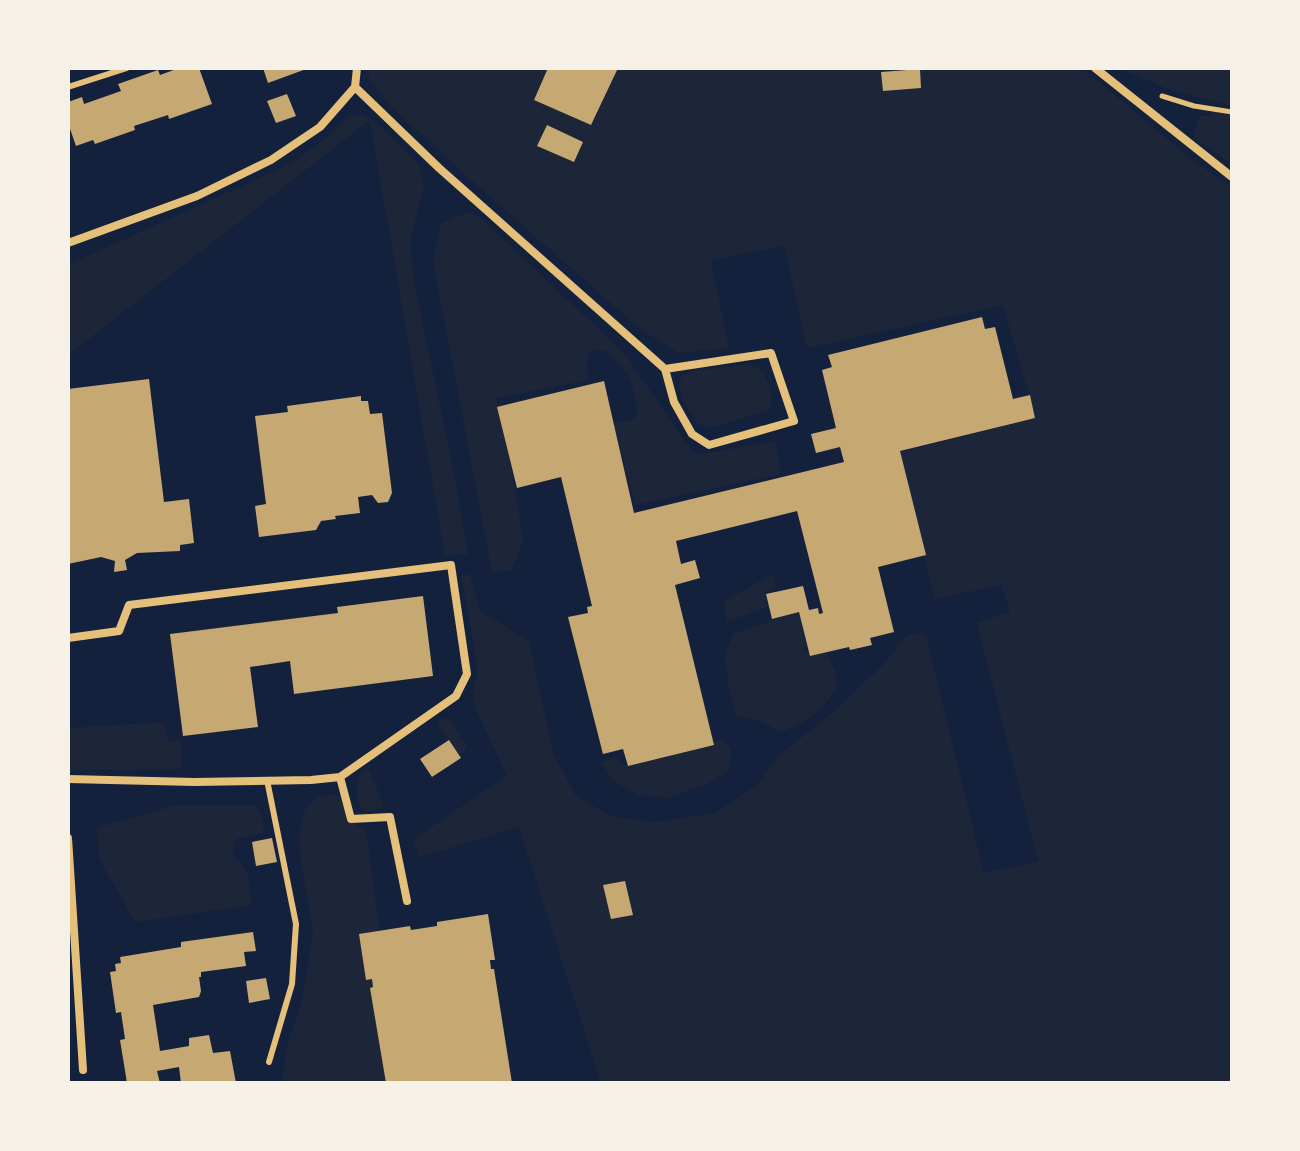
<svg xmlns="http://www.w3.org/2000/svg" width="1300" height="1151" font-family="Quicksand,sans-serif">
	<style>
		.green { fill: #1d2539 }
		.building { fill: #c6a872 }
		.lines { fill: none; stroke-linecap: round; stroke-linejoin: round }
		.path { stroke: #e5c07b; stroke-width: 5 }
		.service { stroke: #e5c07b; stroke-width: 6 }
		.minor { stroke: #e5c07b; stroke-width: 8 }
	</style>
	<rect width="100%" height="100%" fill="#14213d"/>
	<path class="green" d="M368,68H1083L1191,159L1232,187V1083H601L519,827L419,857L412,840L507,776L474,706L473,691L478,671L461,575H470L480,611L529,641L553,753L575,795L610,816L655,822L715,813L756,786L780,755L832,713L887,661L902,639L911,634L922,633L926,637L984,873L1038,861L977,623L1010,612L1001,585L935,599L897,453L1036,418L1003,305L807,348L784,245L711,261L729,348L678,353L639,328L452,163L427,138L406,122L392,107L369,80Z
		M1117,68H1232V106L1171,90Z
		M1213,112L1232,116V164L1193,138L1200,116H1207Z
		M363,114L383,128L418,164L424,185L410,241L414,281L454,474L468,554L445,556L370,120L68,355V265L292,163L325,139L347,117Z
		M468,212L482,219L625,354L684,440L698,455L775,441L781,474L635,505L614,423L630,421L638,414C634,383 629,372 606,351L591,350L586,363L589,380L496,398L514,481L523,542L511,571L492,572L433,261L441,223Z
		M748,364L760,368C769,382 775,395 769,410L711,428L699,425C688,409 674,394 682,375L692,371Z
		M773,574L776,588L765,593L767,607L727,622L724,601Z
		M798,612L806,652L825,649L835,671L837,689C818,714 808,721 779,733C767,722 753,719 737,717L729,689L725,655L733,634Z
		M444,718L450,719L467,746L463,752L456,756L437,721Z
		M164,722L169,742L181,741L182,769L70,770L68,768V728Z
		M723,740L731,748L730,770L709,783L669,798L638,795L612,780L601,762L618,757L621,766Z
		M368,768L384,805L376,811H364C354,799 356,789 359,774Z
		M334,794L343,799L347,820L366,830L400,1083H282L288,1042L302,1002L313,932L300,855L299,831L305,810L315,798Z
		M177,805H255L262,817L264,833L236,839L232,851L248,874L252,905L135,922L99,859L97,828Z"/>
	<path class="building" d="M179,68H199L212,104L169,119L168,115L134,126L135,130L95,144L93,140L76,146L68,123V102L82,97L84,104L121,91L118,84L158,70L160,75Z
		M263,68H309L268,83Z
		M548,68H618L591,125L534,100Z
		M920,69L921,88L883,91L881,72Z
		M287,94L296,116L276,123L267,101Z
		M547,125L583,142L574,162L537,146Z
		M982,317L985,329L995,327L1013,399L1030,395L1035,418L900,451L926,555L878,567L894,632L870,638L872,645L850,650L849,647L810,656L799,612L772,619L766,594L803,586L809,610L818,608L819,614L823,613L797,511L676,541L681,564L695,560L700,578L675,585L714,745L628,766L623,749L603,754L568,617L588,613L587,607L592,606L561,477L517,488L497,407L604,381L634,513L844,462L840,447L816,453L811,434L836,428L822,370L832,367L828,355Z
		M149,379L164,502L189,499L194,543L180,545V551L137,553L125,560L127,570L114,572L115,561L101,557L68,564V389Z
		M361,396V401H368L370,414L382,413L392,493L388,502L378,503L372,495L358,497L360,513L335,516L336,519L321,521L316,530L259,537L255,506L266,504L255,416L288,412L287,406Z
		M423,596L433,676L294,694L290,661L250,667L258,727L183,736L170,634L338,613L337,607Z
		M449,740L461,758L432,777L420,759Z
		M272,838L277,862L256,866L252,842Z
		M625,881L633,915L611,919L603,885Z
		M488,914L495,960H490L491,969H494L512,1083H386L370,988L373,987L372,979L366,980L359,934L410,926L411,930L437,926V922Z
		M253,932L256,951L244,952L246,966L201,972V977H199L201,991L199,997L153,1005L160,1051L189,1046V1038L209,1035L213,1053L230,1051L236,1083H181L179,1067L157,1071L160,1083H127L120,1040L125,1039L121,1012L116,1013L110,972L116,971L115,964L121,963L120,957L181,947V942Z
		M266,978L270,999L249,1003L246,981Z"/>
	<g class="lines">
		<path class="path" d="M1162,96L1194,106L1232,112"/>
		<path class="service" d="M68,87L127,68
			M267,780L296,924L292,984L269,1062"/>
		<path class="minor" d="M1095,68L1232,177
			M355,87L439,168L665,369L674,402L692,434L709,445L794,421L771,353L665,369
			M68,243L197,196L271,160L320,127L355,87L357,68
			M68,638L119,631L129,605L451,565L467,674L456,696L340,777L311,780L194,782L68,779
			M340,777L351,819L390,817L407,901
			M68,838L83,1070"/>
	</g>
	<rect width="1300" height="1151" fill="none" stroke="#f6f1e7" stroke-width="140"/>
</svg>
